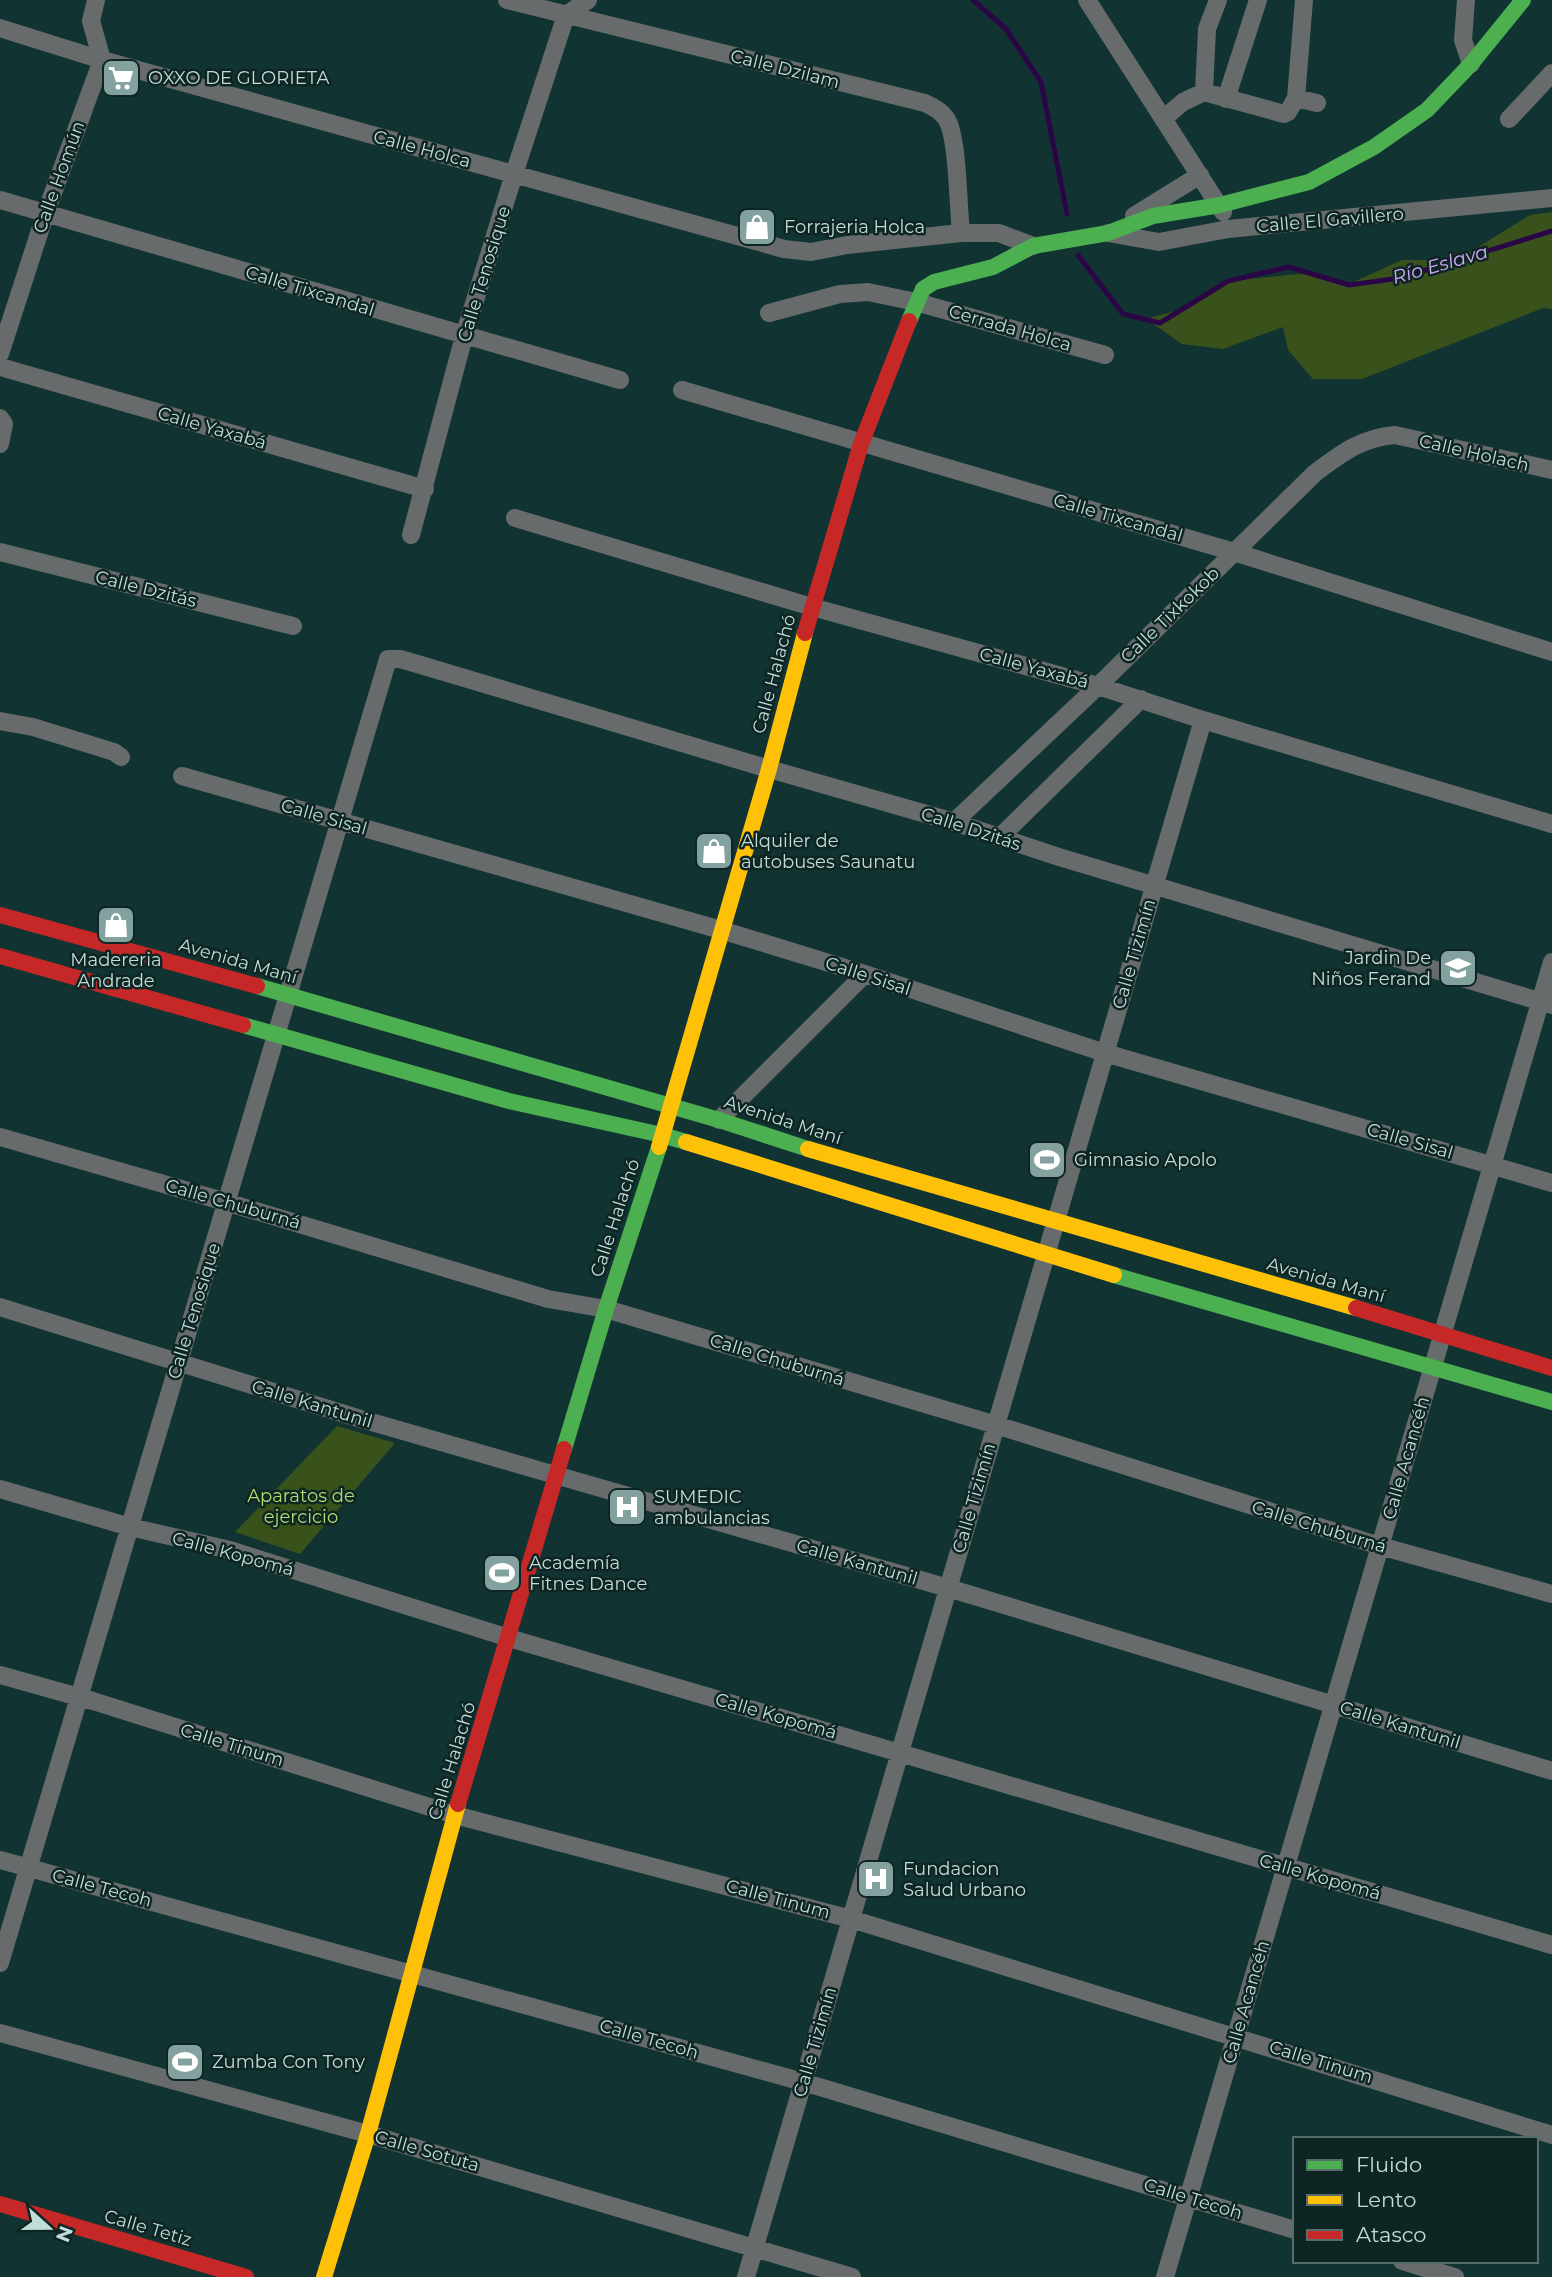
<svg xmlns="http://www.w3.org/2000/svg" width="1552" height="2277" font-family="Montserrat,sans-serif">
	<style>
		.green { fill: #39521b }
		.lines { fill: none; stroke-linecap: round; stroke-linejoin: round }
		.stream { stroke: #2b0646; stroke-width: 5 }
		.street { stroke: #676b6c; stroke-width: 18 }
		.fast { stroke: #4caf50; stroke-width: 16 }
		.slow { stroke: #ffc107; stroke-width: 16 }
		.jam { stroke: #c62828; stroke-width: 16 }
		.labels { text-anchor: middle; stroke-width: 5; stroke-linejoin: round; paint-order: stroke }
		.street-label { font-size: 18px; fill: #c1ddd9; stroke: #0e2523 }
		.poi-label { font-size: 18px; fill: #c1ddd9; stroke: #0e2523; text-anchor: start }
		.park-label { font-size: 18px; fill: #afdd6f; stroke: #0e2523 }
		.water-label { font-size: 19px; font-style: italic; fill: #d4abfa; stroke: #0e2523 }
	</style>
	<rect width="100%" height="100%" fill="#113432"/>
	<path class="green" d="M1552,212V309L1543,308L1362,379H1313L1288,350L1283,327L1223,349L1182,344L1146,319L1183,309L1228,281L1309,273L1349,284L1402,260H1457L1530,215Z
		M337,1426L395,1443L300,1554L235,1532Z"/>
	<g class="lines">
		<path class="stream" d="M973,0L1006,29L1041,82L1067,214
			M1078,255L1123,314L1160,323L1228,281L1289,267L1349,285L1400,278L1552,231"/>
		<path class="street" d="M507,0L925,103C935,108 944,112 949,124C958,147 958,206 961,233
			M1087,0L1223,212
			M1466,0L1463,40L1471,64
			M0,28L102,60L784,249L811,252L847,245L961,233H999L1033,246
			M1204,92L1207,29L1218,0
			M1296,98L1317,103
			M1226,99L1258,0
			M1163,119L1183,102L1204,92L1284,114L1288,112L1296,98L1304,0
			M1509,119L1552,73
			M0,200L620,380
			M1134,216L1200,175
			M1108,233L1159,242L1228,229L1552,198
			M769,313L840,294L868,292L916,302L1105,355
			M0,354L46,212L102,60L91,21L96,0
			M0,367L425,489
			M682,390L1234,552L1552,652
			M0,418L4,424L0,444
			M515,518L812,607L1098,686L1203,720L1552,824
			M411,535L464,336L514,174L566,15L588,0
			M0,552L293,626
			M0,721L33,727L114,752L121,757
			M182,776L721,930L865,974L1105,1053L1552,1183
			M954,822L1098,686L1315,473C1342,453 1361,438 1395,435L1552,470
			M1000,837L1141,699
			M719,1120L865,974
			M0,1137L226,1202L548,1299L606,1309L996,1425L1380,1546L1552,1594
			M0,1307L361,1419L948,1588L1552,1771
			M0,1489L130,1527L230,1550L509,1638L1552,1945
			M0,1675L93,1701L455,1815L851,1919L1552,2135
			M0,1860L803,2082L1295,2230
			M0,1963L388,659H400L414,663L769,769L954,822L1059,857L1552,1005
			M0,2033L368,2134L852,2277
			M1402,2261L1455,2277
			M746,2277L1203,720
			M1165,2277L1552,962"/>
		<path class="fast" d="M909,321L923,289L934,282L993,267L1033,246L1108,233L1153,216L1220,205L1309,182L1374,147L1427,110L1471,64L1523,0
			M257,986L719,1120L808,1149
			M243,1025L509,1101L662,1135L686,1142
			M1114,1275L1552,1402
			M564,1449L606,1309L659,1147"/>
		<path class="slow" d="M686,1142L1114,1275
			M659,1147L769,769L805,633
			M808,1149L1356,1308
			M324,2277L368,2134L458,1804"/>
		<path class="jam" d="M805,633L861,444L909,321
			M0,915L257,986
			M0,956L243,1025
			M1356,1308L1552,1368
			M458,1804L564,1449
			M0,2204L246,2277"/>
	</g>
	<defs>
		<symbol id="supermarket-square" viewBox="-11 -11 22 22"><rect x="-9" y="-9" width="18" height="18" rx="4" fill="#83a29f" stroke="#0e2523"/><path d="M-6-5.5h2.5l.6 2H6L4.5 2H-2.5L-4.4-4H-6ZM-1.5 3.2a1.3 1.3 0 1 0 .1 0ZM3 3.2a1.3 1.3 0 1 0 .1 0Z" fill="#fff"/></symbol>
		<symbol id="shop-square" viewBox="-11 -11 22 22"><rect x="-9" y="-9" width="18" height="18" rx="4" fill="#83a29f" stroke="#0e2523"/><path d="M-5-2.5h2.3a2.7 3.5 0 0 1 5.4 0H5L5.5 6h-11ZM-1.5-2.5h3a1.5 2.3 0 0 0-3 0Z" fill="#fff"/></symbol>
		<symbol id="school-square" viewBox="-11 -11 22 22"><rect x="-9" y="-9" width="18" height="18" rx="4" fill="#83a29f" stroke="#0e2523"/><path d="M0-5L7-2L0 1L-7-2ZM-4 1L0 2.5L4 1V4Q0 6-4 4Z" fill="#fff"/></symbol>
		<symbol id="stadium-square" viewBox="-11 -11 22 22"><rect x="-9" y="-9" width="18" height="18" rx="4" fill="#83a29f" stroke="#0e2523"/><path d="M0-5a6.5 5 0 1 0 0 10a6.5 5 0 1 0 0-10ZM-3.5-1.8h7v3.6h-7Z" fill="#fff"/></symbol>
		<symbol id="hospital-square" viewBox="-11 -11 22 22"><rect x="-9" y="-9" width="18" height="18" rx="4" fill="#83a29f" stroke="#0e2523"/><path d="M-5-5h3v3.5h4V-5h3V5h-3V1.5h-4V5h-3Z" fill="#fff"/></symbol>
	</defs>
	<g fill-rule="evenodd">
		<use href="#supermarket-square" x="99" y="56" width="44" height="44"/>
		<use href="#shop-square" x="735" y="205" width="44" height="44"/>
		<use href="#shop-square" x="692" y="829" width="44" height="44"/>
		<use href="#shop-square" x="94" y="903" width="44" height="44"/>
		<use href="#school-square" x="1436" y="946" width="44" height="44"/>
		<use href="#stadium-square" x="1025" y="1138" width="44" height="44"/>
		<use href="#hospital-square" x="605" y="1485" width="44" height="44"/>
		<use href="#stadium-square" x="480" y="1551" width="44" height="44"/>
		<use href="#hospital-square" x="854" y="1857" width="44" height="44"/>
		<use href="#stadium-square" x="163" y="2040" width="44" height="44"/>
	</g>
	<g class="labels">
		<g class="street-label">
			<text transform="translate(785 69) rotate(14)" y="6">Calle Dzilam</text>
			<text transform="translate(422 149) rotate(15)" y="6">Calle Holca</text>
			<text transform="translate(59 177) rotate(-70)" y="6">Calle Homún</text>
			<text transform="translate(1330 220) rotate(-5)" y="6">Calle El Gavillero</text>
			<text transform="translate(484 274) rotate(-73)" y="6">Calle Tenosique</text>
			<text transform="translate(310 291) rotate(17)" y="6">Calle Tixcandal</text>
			<text transform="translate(1010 328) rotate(16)" y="6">Cerrada Holca</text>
			<text transform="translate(212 428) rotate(16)" y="6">Calle Yaxabá</text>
			<text transform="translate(1474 453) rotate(13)" y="6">Calle Holach</text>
			<text transform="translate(1118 518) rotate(16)" y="6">Calle Tixcandal</text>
			<text transform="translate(146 589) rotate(14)" y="6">Calle Dzitás</text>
			<text transform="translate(1170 615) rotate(-44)" y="6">Calle Tixkokob</text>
			<text transform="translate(1034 668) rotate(15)" y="6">Calle Yaxabá</text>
			<text transform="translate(774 674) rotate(-75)" y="6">Calle Halachó</text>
			<text transform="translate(324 817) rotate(16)" y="6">Calle Sisal</text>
			<text transform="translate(971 829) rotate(18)" y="6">Calle Dzitás</text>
			<text transform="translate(1134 954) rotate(-74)" y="6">Calle Tizimín</text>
			<text transform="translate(238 961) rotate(16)" y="6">Avenida Maní</text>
			<text transform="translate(868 976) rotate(18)" y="6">Calle Sisal</text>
			<text transform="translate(783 1120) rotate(18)" y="6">Avenida Maní</text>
			<text transform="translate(1410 1141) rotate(16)" y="6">Calle Sisal</text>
			<text transform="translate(233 1204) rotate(16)" y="6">Calle Chuburná</text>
			<text transform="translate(615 1218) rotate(-72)" y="6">Calle Halachó</text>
			<text transform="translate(1326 1280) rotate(16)" y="6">Avenida Maní</text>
			<text transform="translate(194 1311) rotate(-73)" y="6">Calle Tenosique</text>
			<text transform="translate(777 1360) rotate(17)" y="6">Calle Chuburná</text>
			<text transform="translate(312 1404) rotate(17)" y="6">Calle Kantunil</text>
			<text transform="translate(1406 1458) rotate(-74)" y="6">Calle Acancéh</text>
			<text transform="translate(974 1498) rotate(-74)" y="6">Calle Tizimín</text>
			<text transform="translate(1319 1527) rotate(17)" y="6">Calle Chuburná</text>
			<text transform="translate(233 1554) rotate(15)" y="6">Calle Kopomá</text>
			<text transform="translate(857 1562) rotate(16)" y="6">Calle Kantunil</text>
			<text transform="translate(776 1716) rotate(16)" y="6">Calle Kopomá</text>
			<text transform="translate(1400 1725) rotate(17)" y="6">Calle Kantunil</text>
			<text transform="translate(232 1745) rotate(17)" y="6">Calle Tinum</text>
			<text transform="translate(452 1761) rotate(-73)" y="6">Calle Halachó</text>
			<text transform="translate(1320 1877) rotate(16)" y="6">Calle Kopomá</text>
			<text transform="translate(102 1888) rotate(15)" y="6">Calle Tecoh</text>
			<text transform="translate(778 1899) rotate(15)" y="6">Calle Tinum</text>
			<text transform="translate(1246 2002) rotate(-74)" y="6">Calle Acancéh</text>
			<text transform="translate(649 2039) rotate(16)" y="6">Calle Tecoh</text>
			<text transform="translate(815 2042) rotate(-74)" y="6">Calle Tizimín</text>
			<text transform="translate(1321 2062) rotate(17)" y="6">Calle Tinum</text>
			<text transform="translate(427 2151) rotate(16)" y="6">Calle Sotuta</text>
			<text transform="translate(1193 2199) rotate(17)" y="6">Calle Tecoh</text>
			<text transform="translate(148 2228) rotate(16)" y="6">Calle Tetiz</text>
		</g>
		<g class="poi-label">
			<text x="148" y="84">OXXO DE GLORIETA</text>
			<text x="784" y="233">Forrajeria Holca</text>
			<text x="741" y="847">Alquiler de<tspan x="741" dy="21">autobuses Saunatu</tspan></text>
			<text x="1431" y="964" text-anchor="end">Jardin De<tspan x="1431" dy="21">Niños Ferand</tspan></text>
			<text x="116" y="966" text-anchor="middle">Madereria<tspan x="116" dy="21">Andrade</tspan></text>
			<text x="1074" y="1166">Gimnasio Apolo</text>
			<text x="654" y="1503">SUMEDIC<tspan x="654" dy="21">ambulancias</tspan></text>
			<text x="529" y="1569">Academía<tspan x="529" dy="21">Fitnes Dance</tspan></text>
			<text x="903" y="1875">Fundacion<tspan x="903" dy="21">Salud Urbano</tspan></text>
			<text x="212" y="2068">Zumba Con Tony</text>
		</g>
		<g class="park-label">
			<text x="301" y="1502">Aparatos de<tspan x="301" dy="21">ejercicio</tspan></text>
		</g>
		<g class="water-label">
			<text transform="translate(1440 264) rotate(-16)" y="7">Río Eslava</text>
		</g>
	</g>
	<rect x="1293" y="2137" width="245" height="126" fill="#0e2523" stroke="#566f6c" stroke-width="2"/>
	<rect x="1307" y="2160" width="35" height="10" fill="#4caf50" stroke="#566f6c" stroke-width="2"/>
	<text x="1356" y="2172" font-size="21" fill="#c1ddd9">Fluido</text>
	<rect x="1307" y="2195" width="35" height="10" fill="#ffc107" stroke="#566f6c" stroke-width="2"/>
	<text x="1356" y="2207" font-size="21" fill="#c1ddd9">Lento</text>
	<rect x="1307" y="2230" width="35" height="10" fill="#c62828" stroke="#566f6c" stroke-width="2"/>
	<text x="1356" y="2242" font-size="21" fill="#c1ddd9">Atasco</text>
	<g transform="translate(49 2228) rotate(111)" stroke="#0e2523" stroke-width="5" paint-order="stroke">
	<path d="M0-5L12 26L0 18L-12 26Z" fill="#c1ddd9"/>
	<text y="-10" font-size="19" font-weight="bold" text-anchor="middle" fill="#c1ddd9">N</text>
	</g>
</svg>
